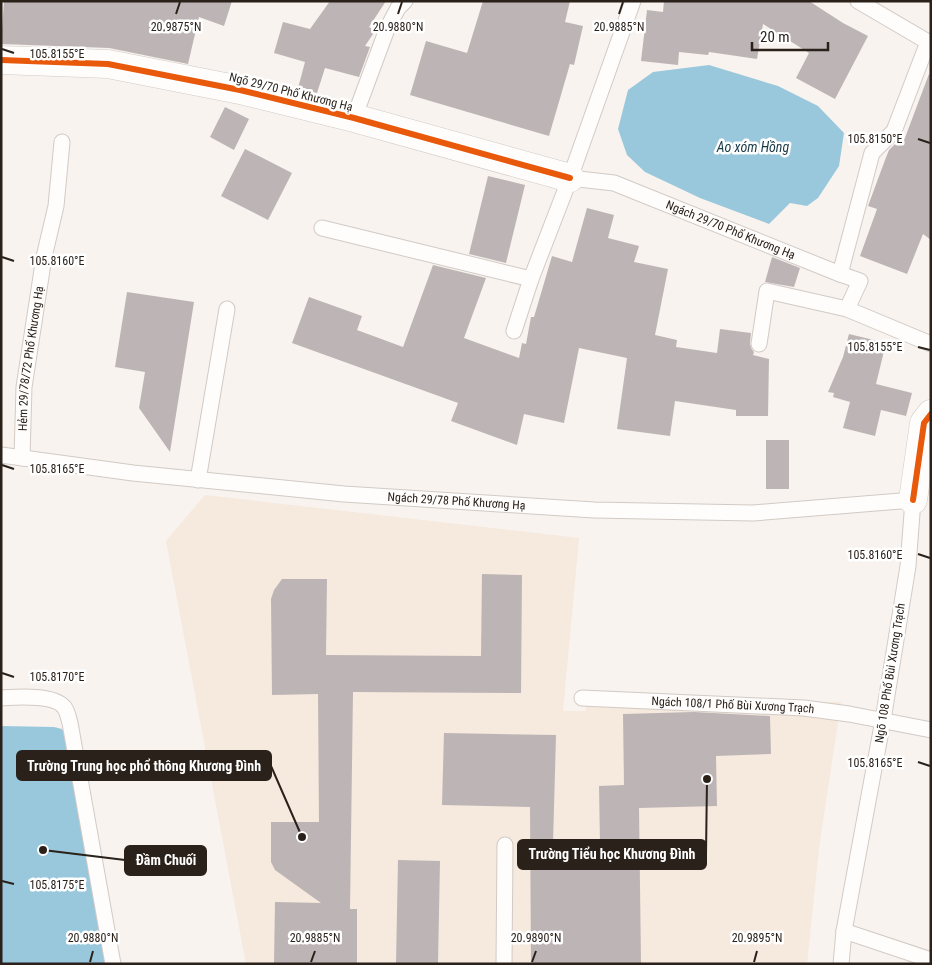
<svg xmlns="http://www.w3.org/2000/svg" width="932" height="965" font-family="'Roboto Condensed',sans-serif">
	<style>
		.built { fill: #f6e9de }
		.water { fill: #99c8dc }
		.building { fill: #bdb5b5 }
		.lines { fill: none; stroke-linecap: round; stroke-linejoin: round }
		.lane-casing { stroke: #d2cac5; stroke-width: 17 }
		.street-casing { stroke: #d2cac5; stroke-width: 29 }
		.lane { stroke: #fefdfc; stroke-width: 15 }
		.street { stroke: #fefdfc; stroke-width: 28 }
		.cycleway-casing { stroke: #fff; stroke-width: 9 }
		.cycleway { stroke: #e8590c; stroke-width: 6 }
		.ticks { fill: none; stroke: #2a211a; stroke-width: 2 }
		.labels { text-anchor: middle; stroke-width: 5; stroke-linejoin: round; paint-order: stroke }
		.street-label { font-size: 12px; fill: #2a211a; stroke: #fff }
		.water-label { font-size: 14px; font-style: italic; fill: #183946; stroke: #fff }
		.ticks-label { font-size: 12px; text-anchor: middle; fill: #2a211a; stroke: #fff; stroke-width: 5; stroke-linejoin: round; paint-order: stroke }
		.leader { fill: none; stroke: #2a211a; stroke-width: 2 }
		.callout-dot { fill: #2a211a; stroke: #fff; stroke-width: 2 }
		.callout { fill: #2a211a; stroke: #2a211a; stroke-width: 2 }
		.callout-label { font-size: 14px; text-anchor: middle; font-weight: bold; fill: #fff }
	</style>
	<rect width="100%" height="100%" fill="#f8f3ee"/>
	<path class="built" d="M205,495L579,538L563,711H586V700L841,702L819,848L807,964H246L166,541Z"/>
	<path class="water" d="M709,65L778,86L818,106L844,133L839,166L818,198L807,206L790,203L769,224L700,198L645,172L627,155L618,129L628,90L653,72Z
		M1,726L54,727L62,729L66,737L105,964H1Z"/>
	<path class="building" d="M4,1L39,2V1H232L224,26L199,17L188,64L109,48L1,44Z
		M330,1H386L369,27L375,31L365,46L370,47L359,77L325,68L317,93L298,88L305,62L274,53L283,22L310,29Z
		M483,1H570L565,22L583,26L574,65L570,64L549,136L410,95L426,41L467,53Z
		M664,1H809L843,23L868,36L835,99L796,78L809,53L763,24L757,59L709,52L708,55L679,52L678,65L641,61L647,10L663,12Z
		M929,74L931,75V240L923,234L907,274L860,256L877,209L868,206L885,160L889,150L898,141L903,143Z
		M225,107L249,119L234,150L210,137Z
		M245,149L292,173L268,220L221,196Z
		M488,176L525,185L506,263L469,254Z
		M587,208L614,215L608,238L639,246L634,262L668,269L655,335L677,340L676,347L717,353L720,329L751,333L750,343L751,348L754,352L753,355L769,359L768,416H736V410L675,401L670,436L617,429L627,358L579,348L564,423L524,414L517,445L451,421L458,403L292,343L309,297L362,316L357,330L403,347L433,265L486,278L464,338L519,358L522,343L526,344L531,317H534L552,256L572,262Z
		M772,257L800,268L794,287L765,282Z
		M127,292L194,302L170,452L139,408L145,372L115,367Z
		M849,334L886,343L876,384L912,393L906,416L881,410L875,436L843,428L850,402L833,397L834,393L828,392L843,357Z
		M766,440H789V489H766Z
		M482,574L522,575L521,693L353,692L350,909H357V964H274L275,902L321,903L275,870L271,862V822H319L318,694L272,695L271,599L274,590L282,579H327L326,655L481,656Z
		M694,712L770,716L771,754L716,756L717,806L639,808L641,964H531L530,807L442,805L444,733L556,735L553,844L600,843L599,786L624,785L623,714Z
		M398,860L440,861L438,964H396Z"/>
	<g class="lines">
		<defs>
			<g id="lane">
				<path d="M354,118L387,29L398,8L405,1"/>
				<path id="s1" d="M570,178L614,183L840,274L860,281L847,309"/>
				<path d="M322,228L531,279"/>
				<path d="M840,274L872,153L894,131L928,42L858,1"/>
				<path d="M514,331L531,279L570,178L633,1"/>
				<path d="M759,344L767,291L847,309L931,344"/>
				<path id="s2" d="M1,455L133,473L344,494L594,510L753,513L913,500L908,566L883,720L844,931L841,964"/>
				<path id="s3" d="M22,458L24,387L44,257L56,206L62,142"/>
				<path d="M198,480L227,309"/>
				<path d="M1,698C17,697 53,694 64,707C68,712 68,717 70,723L113,964"/>
				<path id="s4" d="M582,698L804,708L849,714L931,730"/>
				<path d="M844,931L931,960"/>
				<path d="M504,964L505,845"/>
			</g>
			<path id="street" d="M1,60L108,64L240,90L354,118L570,178
				M913,500L924,423L931,414"/>
		</defs>
		<use href="#lane" class="lane-casing"/>
		<use href="#street" class="street-casing"/>
		<use href="#lane" class="lane"/>
		<use href="#street" class="street"/>
		<defs>
			<path id="cycleway" d="M1,60L108,64L240,90L354,118L570,178
				M913,500L924,423L931,414"/>
		</defs>
		<use href="#cycleway" class="cycleway-casing"/>
		<use href="#cycleway" class="cycleway"/>
	</g>
	<path class="ticks" d="M176,14L180,2M398,14L402,2M619,14L623,2M2,49L14,53M918,139L930,143M2,257L14,261M918,347L930,350M2,465L14,469M918,554L930,558M2,673L14,677M918,762L930,766M2,881L14,884M90,962L93,951M311,962L315,951M532,962L536,951M754,962L757,951"/>
	<g class="labels">
		<g class="street-label">
			<text transform="translate(291 92) rotate(14)" y="4">Ngõ 29/70 Phố Khương Hạ</text>
			<text dy="4" stroke="none"><textPath href="#s1" startOffset="170">Ngách 29/70 Phố Khương Hạ</textPath></text>
			<text dy="4" stroke="none"><textPath href="#s3" startOffset="100">Hẻm 29/78/72 Phố Khương Hạ</textPath></text>
			<text dy="4" stroke="none"><textPath href="#s2" startOffset="458">Ngách 29/78 Phố Khương Hạ</textPath></text>
			<text transform="translate(890 673) rotate(-81)" y="4">Ngõ 108 Phố Bùi Xương Trạch</text>
			<text dy="4" stroke="none"><textPath href="#s4" startOffset="151">Ngách 108/1 Phố Bùi Xương Trạch</textPath></text>
		</g>
		<g class="water-label">
			<text x="753" y="152">Ao xóm Hồng</text>
		</g>
	</g>
	<g class="ticks-label">
		<text x="176" y="31">20.9875°N</text>
		<text x="398" y="31">20.9880°N</text>
		<text x="619" y="31">20.9885°N</text>
		<text x="57" y="58">105.8155°E</text>
		<text x="875" y="143">105.8150°E</text>
		<text x="57" y="265">105.8160°E</text>
		<text x="875" y="351">105.8155°E</text>
		<text x="57" y="473">105.8165°E</text>
		<text x="875" y="559">105.8160°E</text>
		<text x="57" y="681">105.8170°E</text>
		<text x="875" y="767">105.8165°E</text>
		<text x="57" y="889">105.8175°E</text>
		<text x="93" y="942">20.9880°N</text>
		<text x="315" y="942">20.9885°N</text>
		<text x="536" y="942">20.9890°N</text>
		<text x="757" y="942">20.9895°N</text>
	</g>
	<path class="leader" d="M302 837L271 766M707 779L706 854M43 850L125 860"/>
	<g class="callout-dot">
		<circle cx="302" cy="837" r="5"/>
		<circle cx="707" cy="779" r="5"/>
		<circle cx="43" cy="850" r="5"/>
	</g>
	<g class="callout">
		<rect x="17" y="751" width="254" height="29" rx="5"/>
		<rect x="518" y="840" width="188" height="29" rx="5"/>
		<rect x="125" y="846" width="81" height="29" rx="5"/>
	</g>
	<g class="callout-label">
		<text x="144" y="771">Trường Trung học phổ thông Khương Đình</text>
		<text x="612" y="859">Trường Tiểu học Khương Đình</text>
		<text x="166" y="865">Đầm Chuối</text>
	</g>
	<rect width="932" height="965" fill="none" stroke="#2a211a" stroke-width="5"/>
	<path d="M752 42v8h76v-8" fill="none" stroke="#2a211a" stroke-width="2.5"/>
	<text x="760" y="42" font-size="15" fill="#2a211a" stroke="#ffffff" stroke-width="4" paint-order="stroke">20 m</text>
</svg>
